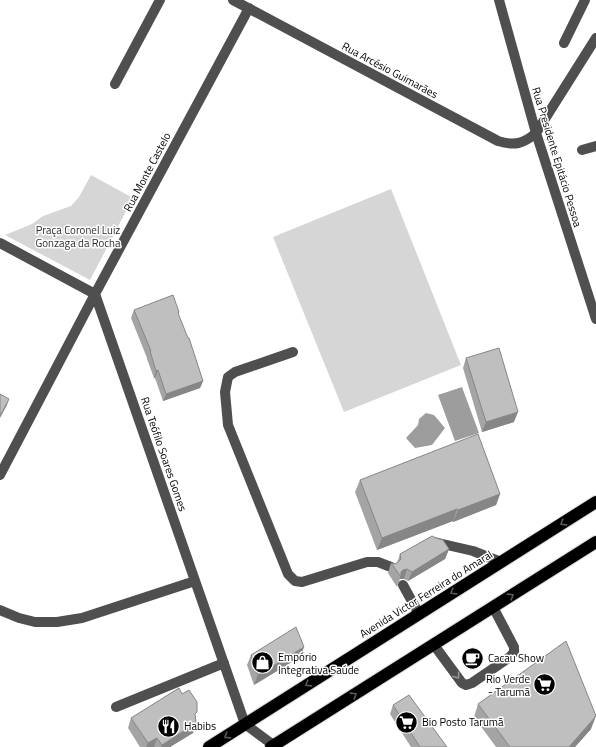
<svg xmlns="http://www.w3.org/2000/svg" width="596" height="747" font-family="'Titillium Web',sans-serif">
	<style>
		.green { fill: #d6d6d6 }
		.water { fill: #9d9d9d }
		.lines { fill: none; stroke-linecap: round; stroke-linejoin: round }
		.highway-casing { stroke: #dbdbdb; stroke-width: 14 }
		.minor { stroke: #4f4f4f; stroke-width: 10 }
		.highway { stroke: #000; stroke-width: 12 }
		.wall { fill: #a4a4a4 }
		.shaded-wall { fill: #868686 }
		.building { fill: #bfbfbf; stroke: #868686 }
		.oneway { stroke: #595959 }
		.oneway2 { stroke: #959595 }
		.labels { text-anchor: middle; stroke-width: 3; stroke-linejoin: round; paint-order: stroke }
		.street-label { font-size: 11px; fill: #000; stroke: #fff }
		.park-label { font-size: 11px; fill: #2d2d2d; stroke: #fff }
		.poi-label { font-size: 11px; fill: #000; stroke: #fff; text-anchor: start }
	</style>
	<rect width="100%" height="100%" fill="#fff"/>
	<path class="green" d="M91,175L133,198L90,280L5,235L32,224L43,216L71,206L79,197Z
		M391,189L461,365L344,412L273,237Z"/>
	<path class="water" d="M462,387L479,433L455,441L438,395Z
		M426,413L434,415L445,428L432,445L415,448L406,438L418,425L419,419Z"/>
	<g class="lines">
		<defs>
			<path id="highway" d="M209,747L596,502
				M271,747L596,542"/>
		</defs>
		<use href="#highway" class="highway-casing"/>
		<path class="minor" d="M233,0L498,141C515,146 523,144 536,133L596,38
			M499,0L536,133L596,319
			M564,43L585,0
			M115,84L160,0
			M582,150L596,146
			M0,243L95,294L245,724L276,747
			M293,352L235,372L228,377L225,392L228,425L288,574L295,581L302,582L367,562H378L391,567
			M0,475L95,294L249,8
			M434,542L473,551L501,562
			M403,585L419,614
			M0,610L19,618L35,622H57L82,618L195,581
			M434,645L462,683L466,685L472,683L510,657L514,652V647L493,607
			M116,707L224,663"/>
		<use href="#highway" class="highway"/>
	</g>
	<path class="wall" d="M134,310L178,314L203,381L200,388L163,401L155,378H154L147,359V358L131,318Z
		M466,358L514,422L482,432L463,368Z
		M360,480L500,494L496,505L453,522V521L377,550L355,492Z
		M449,549L445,559L408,581L404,579H400L397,587L388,573L391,563L395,564L397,563L400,554Z
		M304,647L300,657L254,685L247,665L251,655Z
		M478,704L591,729L575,747H496L474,717Z
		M393,705L447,747H411L390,714Z
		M195,717L196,723L193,733L170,747H140L128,728L131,718Z"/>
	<path class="shaded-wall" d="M158,370L155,378H154L156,371Z
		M203,381L200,388L163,401L166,394Z
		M9,399L7,405L0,418V416Z
		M518,412L514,422L482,432L486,422Z
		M500,494L496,505L453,522L458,510Z
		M457,509L453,521L377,550L382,538Z
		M449,549L445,559L408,581L412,572Z
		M407,569L404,579H400L401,572L403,570Z
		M304,647L300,657L254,685L258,675Z
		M596,716L591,729L575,747H569Z
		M196,723L193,733L170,747H161L162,745Z
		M157,738L154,747H146L148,743Z"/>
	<path class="building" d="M173,295L179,312L178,313L188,338H189L203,381L166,394L158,370L156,371L150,351H151L134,310Z
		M499,348L518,412L486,422L466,358Z
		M0,394L9,399L0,416Z
		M478,434L500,494L458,510L457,509L382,538L360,480Z
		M432,536L436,538L443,540L449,549L412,572L407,569L403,570L401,572V577L391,563L395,564L398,562L401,559L400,554Z
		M296,627L304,647L258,675L251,655Z
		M566,641L596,716L569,747H510L478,704Z
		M179,688L182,694L189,690L197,702V712L195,714L196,723L162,745L157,738L148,743L131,718Z
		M409,695L447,747H420L393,705Z"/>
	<defs><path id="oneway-chevron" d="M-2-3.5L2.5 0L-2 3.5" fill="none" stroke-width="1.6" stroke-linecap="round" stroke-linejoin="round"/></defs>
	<g class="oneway">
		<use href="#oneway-chevron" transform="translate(563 523) rotate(148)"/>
		<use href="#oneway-chevron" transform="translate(453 592) rotate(148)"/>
		<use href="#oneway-chevron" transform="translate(511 596) rotate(-32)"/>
		<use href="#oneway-chevron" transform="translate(308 684) rotate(148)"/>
		<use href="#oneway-chevron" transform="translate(354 695) rotate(-32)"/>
		<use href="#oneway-chevron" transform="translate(227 736) rotate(147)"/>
	</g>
	<use class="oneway2" href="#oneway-chevron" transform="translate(457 676) rotate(54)"/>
	<defs>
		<symbol id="cafe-disc" viewBox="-11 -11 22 22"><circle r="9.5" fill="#000" stroke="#fff"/><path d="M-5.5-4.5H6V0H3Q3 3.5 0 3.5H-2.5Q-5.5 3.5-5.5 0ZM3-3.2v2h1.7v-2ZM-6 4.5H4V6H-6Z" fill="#fff"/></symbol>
		<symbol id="shop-disc" viewBox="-11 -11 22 22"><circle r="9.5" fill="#000" stroke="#fff"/><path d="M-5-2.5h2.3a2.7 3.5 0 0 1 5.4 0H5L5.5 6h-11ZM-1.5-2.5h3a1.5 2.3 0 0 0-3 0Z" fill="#fff"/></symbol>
		<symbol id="supermarket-disc" viewBox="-11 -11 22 22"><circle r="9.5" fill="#000" stroke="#fff"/><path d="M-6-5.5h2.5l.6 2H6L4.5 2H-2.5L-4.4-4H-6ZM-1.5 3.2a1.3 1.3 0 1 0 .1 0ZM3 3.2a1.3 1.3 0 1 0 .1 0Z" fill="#fff"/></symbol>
		<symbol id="restaurant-disc" viewBox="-11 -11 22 22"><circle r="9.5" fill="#000" stroke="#fff"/><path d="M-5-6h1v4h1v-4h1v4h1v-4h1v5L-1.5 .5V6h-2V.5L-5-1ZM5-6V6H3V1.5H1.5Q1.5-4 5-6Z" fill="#fff"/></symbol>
	</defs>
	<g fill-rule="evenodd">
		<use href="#cafe-disc" x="460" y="646" width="25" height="25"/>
		<use href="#shop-disc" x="250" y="650" width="25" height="25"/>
		<use href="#supermarket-disc" x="532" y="672" width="25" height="25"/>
		<use href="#supermarket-disc" x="394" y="710" width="25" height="25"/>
		<use href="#restaurant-disc" x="156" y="714" width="25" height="25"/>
	</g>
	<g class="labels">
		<g class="street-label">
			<text transform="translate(390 70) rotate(28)" y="4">Rua Arcésio Guimarães</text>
			<text transform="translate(557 157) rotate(73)" y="4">Rua Presidente Epitácio Pessoa</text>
			<text transform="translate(147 172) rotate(-62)" y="4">Rua Monte Castelo</text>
			<text transform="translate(164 454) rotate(71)" y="4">Rua Teófilo Soares Gomes</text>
			<text transform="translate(426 594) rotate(-32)" y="4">Avenida Victor Ferreira do Amaral</text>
		</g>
		<g class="park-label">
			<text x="78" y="234">Praça Coronel Luiz<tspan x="78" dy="13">Gonzaga da Rocha</tspan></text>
		</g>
		<g class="poi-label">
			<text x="278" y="661">Empório<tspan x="278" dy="13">Integrativa Saúde</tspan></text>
			<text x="488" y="662">Cacau Show</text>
			<text x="530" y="683" text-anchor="end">Rio Verde<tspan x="530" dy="13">- Tarumã</tspan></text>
			<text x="422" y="726">Bio Posto Tarumã</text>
			<text x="184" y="730">Habibs</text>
		</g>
	</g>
</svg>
